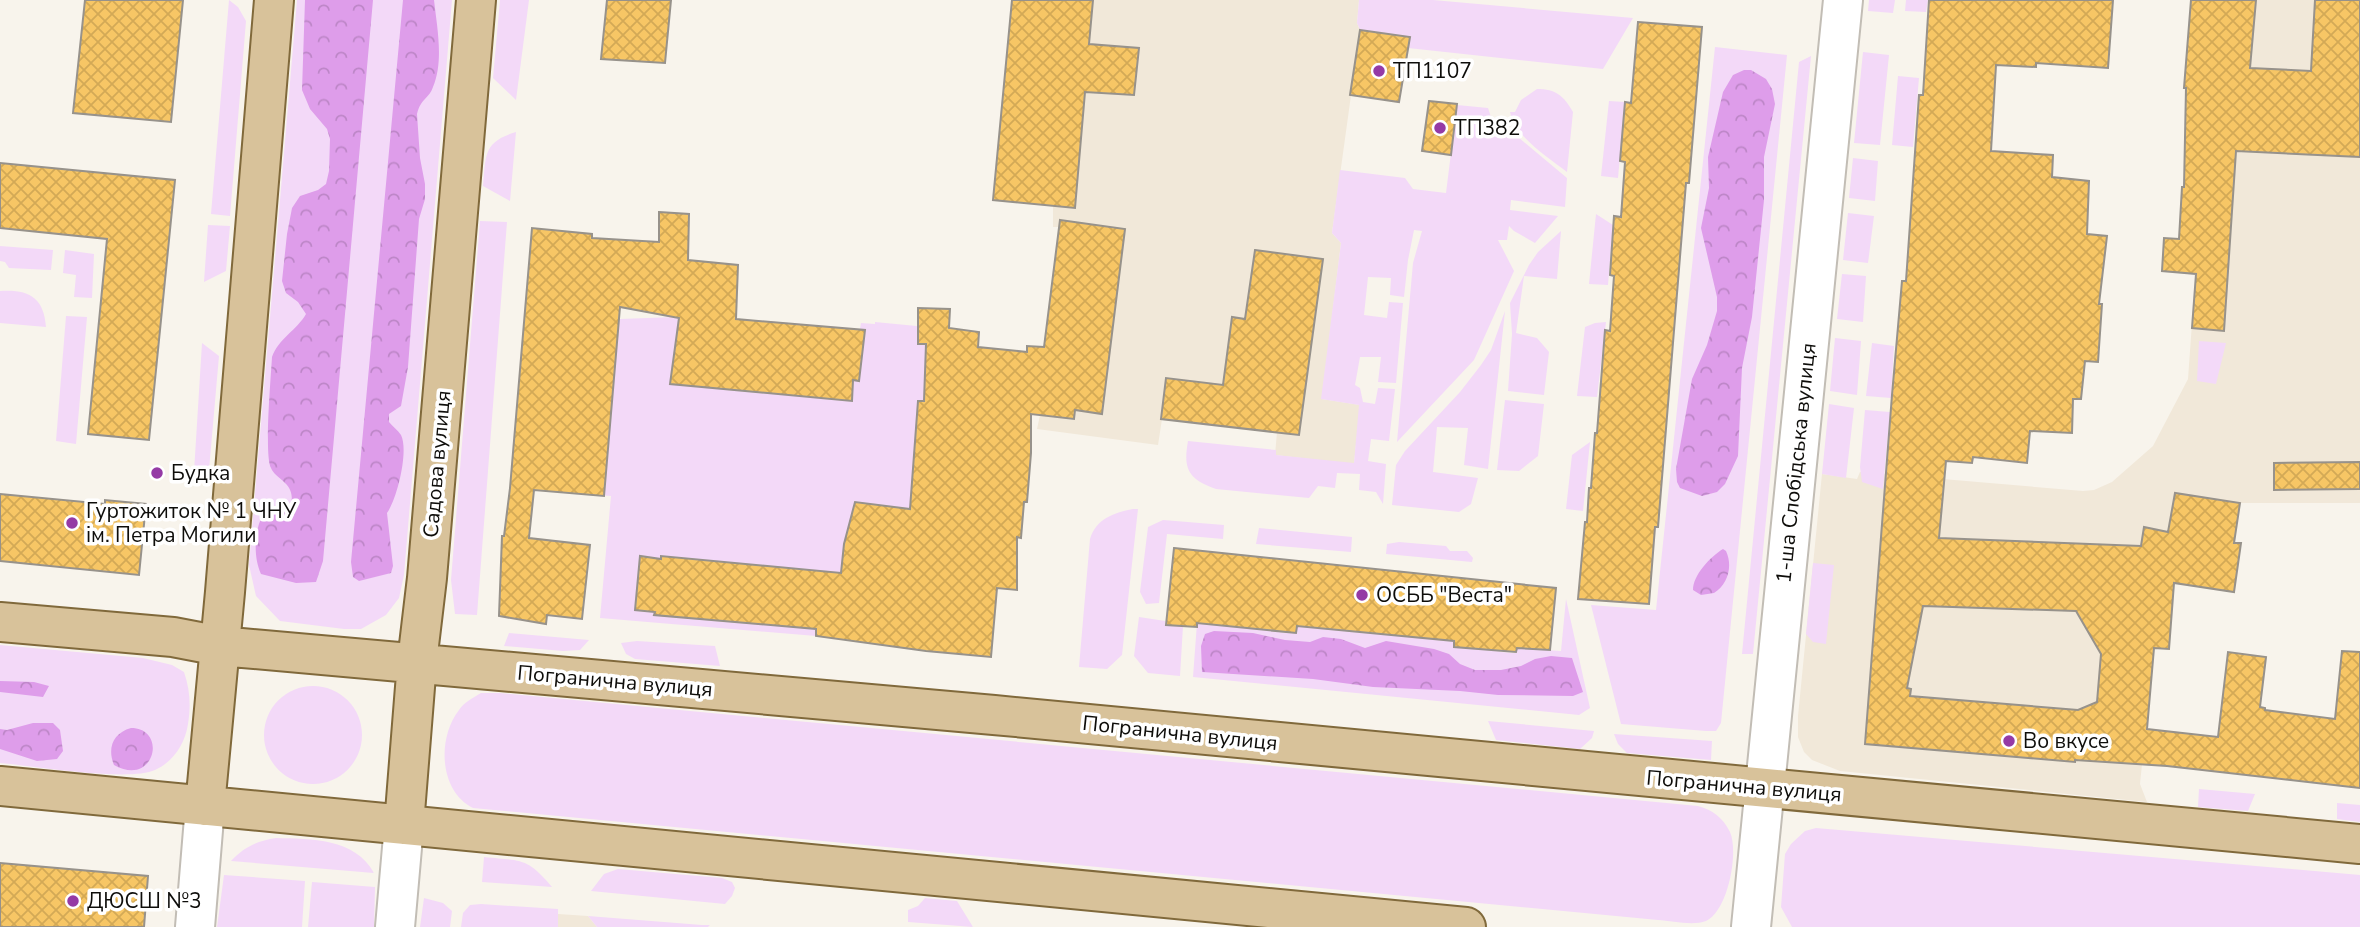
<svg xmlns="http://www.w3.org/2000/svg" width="2360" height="927" font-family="'Nunito Sans',sans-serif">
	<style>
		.built { fill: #f1e8d9 }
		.green { fill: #f3d9f8 }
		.forest { fill: url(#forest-crowns) }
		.building { fill: url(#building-cross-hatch); stroke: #97928b; stroke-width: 2; fill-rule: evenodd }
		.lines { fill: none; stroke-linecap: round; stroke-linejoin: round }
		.minor-casing { stroke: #c2bdb5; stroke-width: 42 }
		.major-casing { stroke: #80693b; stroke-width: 42 }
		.minor { stroke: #fff; stroke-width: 38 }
		.major { stroke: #d8c29a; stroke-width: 38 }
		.poi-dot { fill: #953aa5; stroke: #fff; stroke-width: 2.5 }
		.labels { text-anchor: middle; stroke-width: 7; stroke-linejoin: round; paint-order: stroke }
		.poi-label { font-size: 21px; fill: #0e0d0a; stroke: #fff; text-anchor: start }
		.street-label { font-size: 21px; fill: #0e0d0a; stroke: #fff }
	</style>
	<defs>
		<pattern id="forest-crowns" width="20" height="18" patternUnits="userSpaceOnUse" patternTransform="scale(1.75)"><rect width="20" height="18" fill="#de9dea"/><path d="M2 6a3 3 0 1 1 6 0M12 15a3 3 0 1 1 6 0" fill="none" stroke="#bd86c7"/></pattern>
		<pattern id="building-cross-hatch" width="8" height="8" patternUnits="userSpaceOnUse" patternTransform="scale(1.75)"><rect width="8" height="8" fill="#f7c665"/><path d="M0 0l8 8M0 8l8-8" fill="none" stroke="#d3a956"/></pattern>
	</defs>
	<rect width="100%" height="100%" fill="#f8f4ec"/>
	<path class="built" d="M1012,0H1359L1357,23L1360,30L1332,233L1341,243L1322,399L1360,405L1354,464L1275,455L1277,432L1226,425L1162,419L1158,445L1037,429L1040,415L1037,405L1059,227H1053V206L993,200Z
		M2210,0H2360V503H2240L2175,493L2161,577L2140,784L2147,802L1840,771L1812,760L1804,752L1798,737V716L1822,474L1857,479L1860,472L2083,491L2094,490L2112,482L2153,446L2188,379L2208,100Z
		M558,909V914L588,916L597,927H553Z"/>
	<path class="green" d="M229,0L238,7L246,21L230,216L211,214Z
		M297,0H452L404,575L399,598L386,615L361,629H344L280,621L256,596L249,565Z
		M500,0H529L516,100L493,78Z
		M1359,0H1433L1633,18L1603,69L1408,48L1409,37L1360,30L1357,23Z
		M1869,0H1895L1893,13L1868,11Z
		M1906,0H1928L1926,12L1905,11Z
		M1715,47L1787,55L1721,723L1716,731H1706L1621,724L1591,605L1656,610Z
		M1863,52L1889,55L1880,145L1854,143Z
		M1811,56L1753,654H1742L1799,62Z
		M1898,76L1919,78L1913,147L1892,145Z
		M1537,89C1556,89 1564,96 1573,112L1567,172C1548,157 1515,137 1510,112H1515L1521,100Z
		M1609,101L1625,102L1618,178L1601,176Z
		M1457,105L1488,108L1494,126L1506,127L1567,178L1565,207L1511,200L1510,210L1558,216L1535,243L1514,231L1509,226L1507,240H1498L1514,271L1474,360L1397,442L1413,263L1422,231L1414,230L1408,260L1404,297L1390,295L1391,278L1368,277L1364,315L1387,318L1389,302L1403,303L1396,383L1378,382L1381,357H1360L1355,385L1360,388L1363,402L1375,404L1378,388L1395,389L1389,441L1371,439L1368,461L1386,464L1383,504L1376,492L1359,490L1360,474L1337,473L1335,488L1318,486L1309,498L1216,489C1188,479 1183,469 1188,441L1276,450V455L1354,463L1359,405L1321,399L1341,243L1332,233L1340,170L1405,178L1413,189L1446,193Z
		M516,132L510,201L483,186C486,155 483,142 516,132Z
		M1853,158L1878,161L1875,201L1849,198Z
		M1848,213L1874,216L1868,263L1843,260Z
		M1596,214L1613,225L1608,285L1589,284Z
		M480,221L507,222L477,615L455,614L451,580Z
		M208,225L230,226L226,271L204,282Z
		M1561,231L1557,279L1524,276L1516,333L1537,338L1549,352L1544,395L1508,391L1512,334L1510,303L1529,265L1538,252Z
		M0,246L53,250L51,270L9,268L5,262L0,261Z
		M65,250L94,254L92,298L74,297L76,275L63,273Z
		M1842,274L1866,276L1863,322L1837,319Z
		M0,291C28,289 44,297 46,327L0,323Z
		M526,310L620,319L675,317L680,314L860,329L861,323L875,324V322L979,332L978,366L941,485L816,636L600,618L611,496L510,488Z
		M1505,311L1488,469L1464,465L1468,428L1437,427L1433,472L1478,478L1471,504L1459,512L1392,505L1396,465L1405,451L1460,392L1481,365L1491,350Z
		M66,316L87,317L76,444L56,441Z
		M1606,322L1597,397L1577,396L1585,327L1595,323Z
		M1835,338L1861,341L1857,395L1830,391Z
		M2199,341L2226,343L2216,384L2197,381Z
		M202,343L219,356L209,470L200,475L194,472Z
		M1872,343L1894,346L1891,398L1866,396Z
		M1505,400L1544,404L1538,456L1519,471L1497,470Z
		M1829,404L1854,408L1846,478L1822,474Z
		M1865,410L1890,412L1883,489L1862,482L1860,467Z
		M1590,442L1583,511L1566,509L1572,455Z
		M1133,509H1138L1122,655L1107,669L1079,667L1090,539C1096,519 1113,513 1133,509Z
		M1163,520L1224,525L1223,539L1167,534L1159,603L1146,604L1140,592L1148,527Z
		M1259,528L1352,537L1351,552L1256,544Z
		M1399,542L1446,546L1450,551H1467L1473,558L1472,562L1386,554L1387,544Z
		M1813,563L1834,565L1826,644L1813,642L1806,634Z
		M1566,599L1590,708L1579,715L1193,677L1197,623L1297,626L1454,641V647L1499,646L1500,652L1516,653L1517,648L1561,651Z
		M1139,617L1165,621V624L1183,626L1180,676L1148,673L1134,656Z
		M509,633L589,640L580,650L563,651L504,646Z
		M637,641L715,646L720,666L635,659L626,654L621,643Z
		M0,645L143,658L172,665L184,672C190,690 191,705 188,724C185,744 173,762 155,770C129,782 33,766 0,763Z
		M264 735a49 49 0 1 1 98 0a49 49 0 1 1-98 0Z
		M481,693H500L1698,806C1713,810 1723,818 1730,832C1739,852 1728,911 1706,921C1693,926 1672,921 1658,920L473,808C439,791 437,738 459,710C464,702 473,698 481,693Z
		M1488,721L1594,731L1592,738L1580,749L1496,740Z
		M1614,734L1712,741L1711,760L1627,753L1618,744Z
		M2199,789L2255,794L2248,811L2198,807Z
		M2337,803L2360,805V822L2337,819Z
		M1816,828L2360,875V927H1792L1781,907L1785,854L1791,844L1805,831Z
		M276,838C311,839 355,838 374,873L231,861C244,847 257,841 276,838Z
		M484,857C521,861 527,857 552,887L482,882Z
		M618,869L722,878L732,882L735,888L732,896L725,904L591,891L604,874Z
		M224,875L305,881L302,927H217Z
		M312,882L375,887L374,927H308Z
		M424,898L443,903L452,911L450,927H420Z
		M925,898L957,901L973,927L908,922V910L918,906Z
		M481,904L558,909V927H461L463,913L470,905Z
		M588,916L702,925H710L708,927H597Z"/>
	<path class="forest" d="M305,0H373L323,561L316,582L296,583L261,574C253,557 254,529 264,513L291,504C296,483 276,480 271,468C264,455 271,376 272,357C278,339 297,330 306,314L298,302L286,293L282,281L287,234L292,208L300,196L318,190L326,184L329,171L330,139L327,129L310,109L302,90Z
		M403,0H434C437,27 444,61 433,87C429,99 421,98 417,114L420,158L425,184V199L419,219L408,367L401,406L389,414V422C392,426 398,430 401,435C409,451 397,499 387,513L393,566L391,573L359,581L353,577L351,562Z
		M1744,70H1751L1766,79L1772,89L1775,104L1764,157V200L1752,317L1742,368L1738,456L1725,484L1717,492L1702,496L1680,488L1677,482L1676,469L1692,379L1707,345L1717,311V297L1701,228L1709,188L1708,157L1723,92L1733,75Z
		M1723,549L1726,551C1733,566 1728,584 1714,593L1701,595L1693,590C1693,575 1710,557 1723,549Z
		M1214,631L1253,633L1285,640L1310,642L1323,637L1341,639L1365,648L1386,641L1434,649L1449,654L1460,664L1475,670H1501L1521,666L1535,659L1551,656L1572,658L1583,692L1573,696L1498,695L1460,691L1373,687L1313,679L1202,672L1201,646L1205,634Z
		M0,681L34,682L49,686L43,697L0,692Z
		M33,723H53L60,730L63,751L57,759L37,761L0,749V729L7,730Z
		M131,728C168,728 155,788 114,765C107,748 113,733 131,728Z"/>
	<path class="building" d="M85,0H183L171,122L73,113Z
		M607,0H671L665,63L601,59Z
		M1012,0H1093L1089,44L1139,48L1134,95L1085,92L1075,208L993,200Z
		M1929,0H2113L2108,68L2036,63V67L1996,65L1991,151L2053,155L2052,177L2089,181L2087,234L2107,236L2099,304H2102L2098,362L2085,361L2081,399H2073L2072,433L2030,431L2027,463L1973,457L1972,463L1946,461L1939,538L2141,546L2144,527L2168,532L2175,493L2240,503L2234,543H2241L2234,592L2174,583L2169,649L2154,648L2147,729L2218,737L2228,652L2266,657L2260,707L2265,708V710L2335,719L2342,651L2360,652V788L2167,766L2075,760V762L1865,744L1892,395L1902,281H1906L1919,95H1923ZM1923,606L2076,611L2101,654L2097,702L2078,710L1910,696L1911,689L1907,688Z
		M2191,0H2256L2250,68L2311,71L2315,0H2360V157L2236,151L2224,331L2192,328L2196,274L2162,271L2164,238L2179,239L2182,187H2184L2186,88H2184Z
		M1638,22L1702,27L1689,183H1686L1658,527H1655L1649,604L1578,599L1585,522H1587L1589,488H1591L1595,433H1597L1605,330L1610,331L1614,276L1610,275L1614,216L1621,217L1625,162L1620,161L1625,102L1631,103Z
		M1360,30L1410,37L1399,102L1350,95Z
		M1429,101L1457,104L1451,155L1422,151Z
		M0,163L175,180L149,440L88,434L107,239L0,228Z
		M659,212L689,214L688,260L738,265L736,319L865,330L859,381L853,380L852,401L670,384L679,318L620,307L604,496L534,490L529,538L590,545L582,619L547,615L546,624L499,616L502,536H504L510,488L532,228L592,234V238L659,242Z
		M1060,220L1125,229L1102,414L1075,410L1074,419L1031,414V453L1027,502H1024L1021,538L1017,537V590L997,588L991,657L926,651L816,636V629L654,615L655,612L635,610L640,556L661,559V556L841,573L844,544L855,502L910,509L918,401H924L926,344H918V308L950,309L949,328L979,332L978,347L1027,352V346L1044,347Z
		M1255,250L1323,259L1299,435L1161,419L1166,378L1223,385L1232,317L1245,319Z
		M2360,462V489L2274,490V463Z
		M0,494L105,504V500L146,504L139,575L0,561Z
		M1174,548L1556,588L1550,650L1517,648L1516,652L1454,647V641L1297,626L1296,633L1197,623V627L1166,625Z
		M0,863L148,876L144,927H0Z"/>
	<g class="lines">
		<defs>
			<path id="minor" d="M195,927L205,806
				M395,927L404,825
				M1751,927L1843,0"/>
			<path id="major" d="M0,622L173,637L220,646L994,715L2360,844
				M0,786L1466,927
				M205,806L225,592L274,0
				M404,825L417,662L427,578L476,0"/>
		</defs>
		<use href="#minor" class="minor-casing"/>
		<use href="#major" class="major-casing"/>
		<use href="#minor" class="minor"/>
		<use href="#major" class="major"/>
	</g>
	<g class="poi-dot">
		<circle cx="1379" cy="71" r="7"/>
		<circle cx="1440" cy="128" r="7"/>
		<circle cx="157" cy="473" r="7"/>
		<circle cx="72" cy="523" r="7"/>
		<circle cx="1362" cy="595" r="7"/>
		<circle cx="2009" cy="741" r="7"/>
		<circle cx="73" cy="901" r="7"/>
	</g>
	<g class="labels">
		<g class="poi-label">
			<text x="1393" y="78">ТП1107</text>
			<text x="1454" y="135">ТП382</text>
			<text x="171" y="480">Будка</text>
			<text x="86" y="518">Гуртожиток № 1 ЧНУ<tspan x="86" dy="24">ім. Петра Могили</tspan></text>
			<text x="1376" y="602">ОСББ "Веста"</text>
			<text x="2023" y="748">Во вкусе</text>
			<text x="87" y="908">ДЮСШ №3</text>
		</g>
		<g class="street-label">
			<text transform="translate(1796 463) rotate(-84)" y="7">1-ша Слобідська вулиця</text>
			<text transform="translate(437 464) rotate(-85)" y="7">Садова вулиця</text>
			<text transform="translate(615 681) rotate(5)" y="7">Погранична вулиця</text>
			<text transform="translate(1180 733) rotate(6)" y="7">Погранична вулиця</text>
			<text transform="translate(1744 786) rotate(5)" y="7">Погранична вулиця</text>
		</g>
	</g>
</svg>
